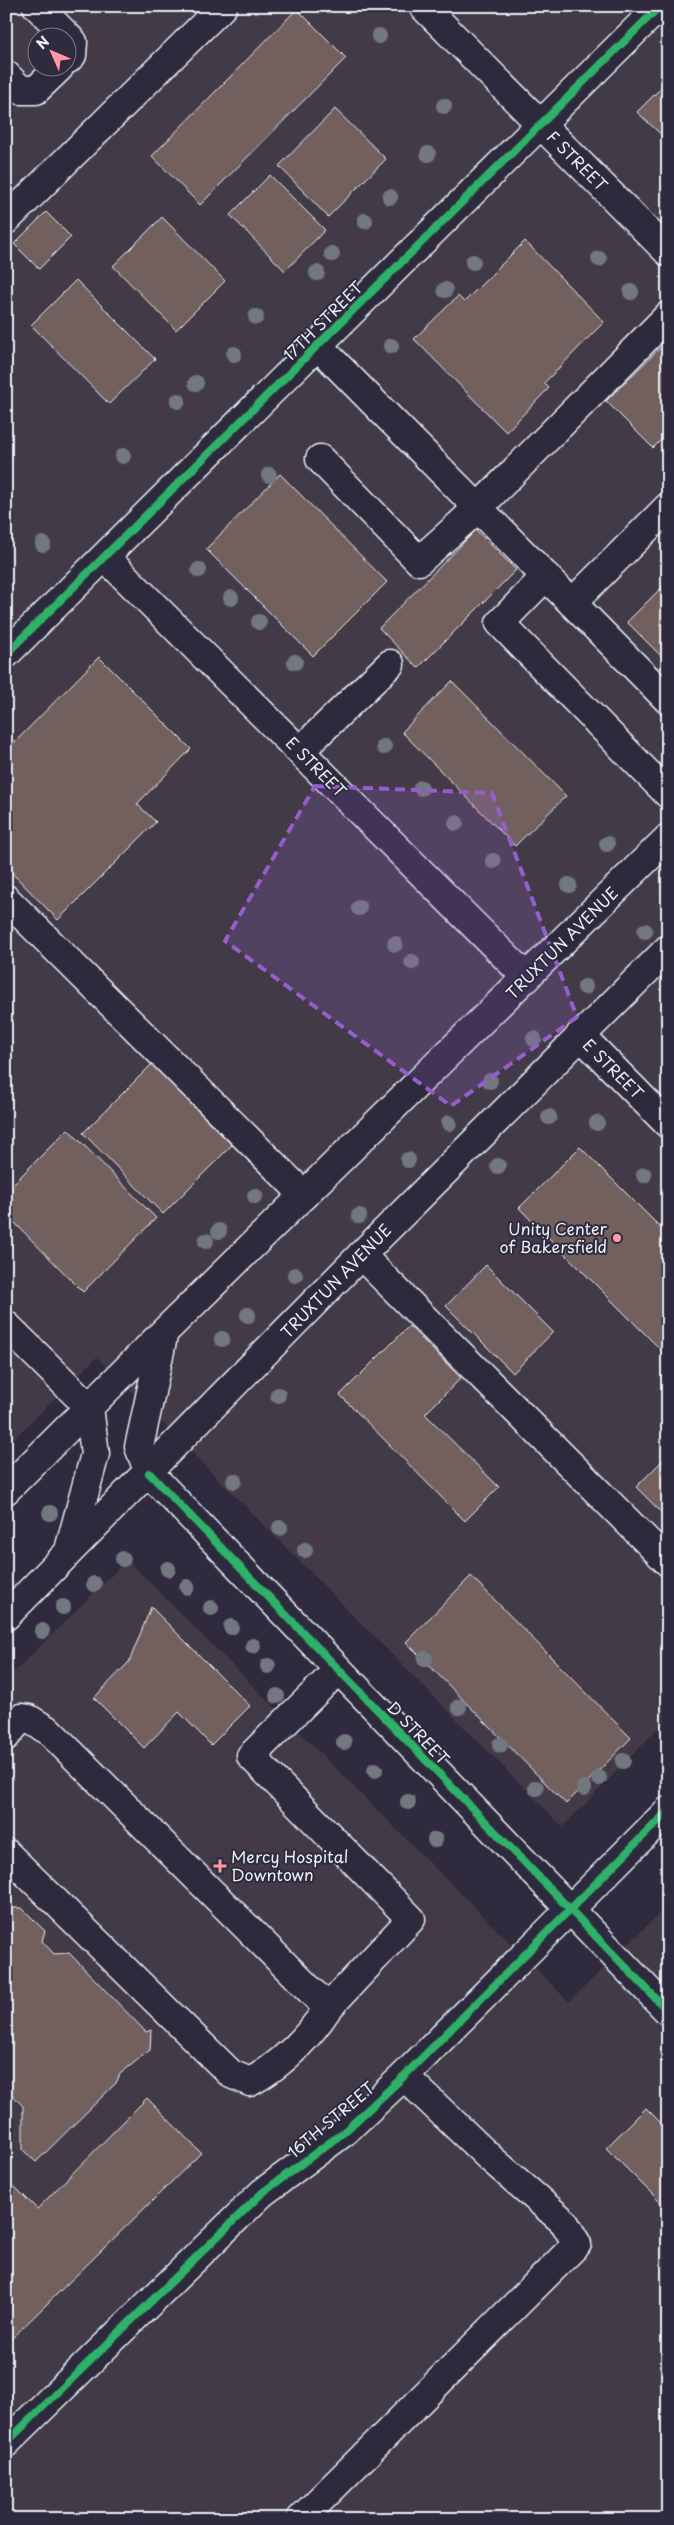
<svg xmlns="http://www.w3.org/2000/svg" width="674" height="2525" font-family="'Playpen Sans',sans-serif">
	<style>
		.built { fill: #433a47; fill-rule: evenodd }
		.building { fill: #72615f; stroke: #e8f1f8 }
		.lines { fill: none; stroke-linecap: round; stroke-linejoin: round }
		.minor-casing { stroke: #e8f1f8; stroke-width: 31 }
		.major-casing { stroke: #e8f1f8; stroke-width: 31 }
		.minor { stroke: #2f2a3d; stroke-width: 28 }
		.major { stroke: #2f2a3d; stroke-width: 28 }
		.cycleway-casing { stroke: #2f2a3d; stroke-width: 11 }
		.cycleway { stroke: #2db169; stroke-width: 8 }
		.tree { fill: #727780 }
		.marked { fill: #965dcd; fill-opacity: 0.2; stroke: #965dcd; stroke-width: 4; stroke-dasharray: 10 6; stroke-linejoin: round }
		.poi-dot { fill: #ff9aa2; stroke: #2f2a3d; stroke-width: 2 }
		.labels { text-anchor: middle; stroke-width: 4; stroke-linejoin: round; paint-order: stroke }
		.street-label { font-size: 16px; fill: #e8f1f8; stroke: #2f2a3d }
		.poi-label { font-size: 16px; fill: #e8f1f8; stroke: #2f2a3d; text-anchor: end }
	</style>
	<rect width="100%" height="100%" fill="#2f2a3d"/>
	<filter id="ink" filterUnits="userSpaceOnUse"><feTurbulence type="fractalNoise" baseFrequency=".02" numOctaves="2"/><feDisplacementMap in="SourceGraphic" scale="10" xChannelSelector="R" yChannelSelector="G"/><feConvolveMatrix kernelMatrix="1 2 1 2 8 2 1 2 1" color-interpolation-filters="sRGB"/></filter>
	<g filter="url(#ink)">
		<path class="built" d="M6,6H668V1718L563,1827L97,1357L6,1446ZM38,38H68V68H38Z
			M127,1560L569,2002L668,1905V2519H6V1680Z"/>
		<path class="building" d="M297,9L346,58L200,205L152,156Z
			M668,81V141L637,112Z
			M335,109L386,159L328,217L279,166Z
			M270,175L325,230L285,271L230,215Z
			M46,212L71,237L39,269L14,244Z
			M162,217L225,281L176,330L113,266Z
			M525,241L604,322L544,383L549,388L506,432L414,339L458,296L464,302Z
			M76,280L155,359L109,404L31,325Z
			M660,348L668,356V433L653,448L606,401Z
			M280,474L387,582L313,656L206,549Z
			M476,530L516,570L418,668L379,628Z
			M668,581V663L627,622Z
			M99,657L191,749L137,804L156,822L58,920L6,867V751Z
			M452,681L566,796L515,846L402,732Z
			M152,1064L232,1145L163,1214L83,1133Z
			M68,1129L156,1218L83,1292L6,1214V1191Z
			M580,1147L668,1235V1357L519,1208Z
			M486,1265L553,1332L513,1373L446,1306Z
			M409,1326L461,1378L425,1414L499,1487L465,1521L340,1395Z
			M668,1455V1519L636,1487Z
			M471,1576L631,1738L566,1804L406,1642Z
			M151,1607L250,1706L211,1745L179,1712L144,1748L94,1698L129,1662Z
			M6,1908H22L45,1931L42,1941L54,1954L69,1953L146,2032L151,2030L150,2050L120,2074L116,2083L36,2162L23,2150V2106L6,2088Z
			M147,2098L201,2153L6,2344V2178L37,2209Z
			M646,2108L668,2130V2210L606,2148Z"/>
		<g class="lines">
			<defs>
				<path id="minor" d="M37,6L73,42L72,55L68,59
					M6,75L21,90H36L59,68
					M6,220L223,6
					M318,346L668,700
					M320,459L419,561L478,508L668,316
					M105,557L527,978
					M546,576L500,623L668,794
					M572,603L668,507
					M6,654L660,6
					M300,751L390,664
					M6,899L304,1195
					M580,1035L668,1124
					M361,1255L668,1562
					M6,1325L89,1407
					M149,1473L668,2011
					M6,1736L21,1718L29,1719L49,1731L328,2008C308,2038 281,2065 250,2082L231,2074L6,1853
					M328,2008L411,1919L251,1756L338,1670
					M6,2443L262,2193L344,2132L404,2076L668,1811
					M301,2519L577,2244L564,2222L489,2157L404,2076"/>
				<path id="major" d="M423,6L668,252
					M149,1473L139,1447L164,1332
					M6,1490L164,1332L668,838
					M69,1550L95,1454L89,1407
					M6,1616L361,1255L668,949"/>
			</defs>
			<use href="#minor" class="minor-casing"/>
			<use href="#major" class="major-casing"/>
			<use href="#minor" class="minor"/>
			<use href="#major" class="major"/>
			<defs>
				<path id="cycleway" d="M6,654L660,6
					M149,1473L668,2011
					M6,2443L262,2193L344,2132L404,2076L668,1811"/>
			</defs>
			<use href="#cycleway" class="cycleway-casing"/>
			<use href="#cycleway" class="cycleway"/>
		</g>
		<g class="tree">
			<circle cx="379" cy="36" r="8"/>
			<circle cx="444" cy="106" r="8"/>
			<circle cx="428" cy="154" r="8"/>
			<circle cx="390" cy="197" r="8"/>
			<circle cx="365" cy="221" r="8"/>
			<circle cx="332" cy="254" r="8"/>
			<circle cx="599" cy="259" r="8"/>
			<circle cx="473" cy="262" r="8"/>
			<circle cx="317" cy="273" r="8"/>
			<circle cx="445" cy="290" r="8"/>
			<circle cx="631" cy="292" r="8"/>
			<circle cx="256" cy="317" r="8"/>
			<circle cx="391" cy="346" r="8"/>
			<circle cx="234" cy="354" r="8"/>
			<circle cx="196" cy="383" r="8"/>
			<circle cx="178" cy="401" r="8"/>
			<circle cx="123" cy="456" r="8"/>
			<circle cx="269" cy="475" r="8"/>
			<circle cx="43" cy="544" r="8"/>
			<circle cx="199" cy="570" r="8"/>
			<circle cx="231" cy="598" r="8"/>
			<circle cx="259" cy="622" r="8"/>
			<circle cx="295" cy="662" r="8"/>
			<circle cx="384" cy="747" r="8"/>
			<circle cx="421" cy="788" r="8"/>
			<circle cx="456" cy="823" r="8"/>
			<circle cx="607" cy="844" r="8"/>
			<circle cx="493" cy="861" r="8"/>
			<circle cx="569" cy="885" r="8"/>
			<circle cx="359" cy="908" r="8"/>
			<circle cx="645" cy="931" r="8"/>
			<circle cx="395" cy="944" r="8"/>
			<circle cx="412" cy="962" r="8"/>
			<circle cx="585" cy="987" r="8"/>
			<circle cx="534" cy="1039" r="8"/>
			<circle cx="490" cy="1081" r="8"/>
			<circle cx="549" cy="1117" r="8"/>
			<circle cx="449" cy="1123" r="8"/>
			<circle cx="597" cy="1123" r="8"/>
			<circle cx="408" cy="1160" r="8"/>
			<circle cx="498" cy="1166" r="8"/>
			<circle cx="644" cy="1175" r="8"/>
			<circle cx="255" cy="1196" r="8"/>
			<circle cx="359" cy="1216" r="8"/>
			<circle cx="219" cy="1231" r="8"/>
			<circle cx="206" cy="1241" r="8"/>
			<circle cx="295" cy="1275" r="8"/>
			<circle cx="248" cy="1315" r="8"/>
			<circle cx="222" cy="1339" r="8"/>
			<circle cx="278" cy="1395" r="8"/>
			<circle cx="234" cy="1481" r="8"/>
			<circle cx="50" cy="1513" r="8"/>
			<circle cx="280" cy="1528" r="8"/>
			<circle cx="305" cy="1550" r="8"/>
			<circle cx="123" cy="1559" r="8"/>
			<circle cx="168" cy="1569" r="8"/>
			<circle cx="94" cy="1584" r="8"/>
			<circle cx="187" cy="1587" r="8"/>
			<circle cx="63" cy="1607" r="8"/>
			<circle cx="211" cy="1608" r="8"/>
			<circle cx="231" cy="1627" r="8"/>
			<circle cx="42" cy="1631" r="8"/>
			<circle cx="253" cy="1646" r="8"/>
			<circle cx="425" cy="1659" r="8"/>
			<circle cx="268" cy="1666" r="8"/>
			<circle cx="277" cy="1696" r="8"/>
			<circle cx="459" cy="1707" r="8"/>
			<circle cx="344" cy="1742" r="8"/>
			<circle cx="500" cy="1745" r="8"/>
			<circle cx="623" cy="1761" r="8"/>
			<circle cx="375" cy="1770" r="8"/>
			<circle cx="599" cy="1778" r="8"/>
			<circle cx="536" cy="1788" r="8"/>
			<circle cx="584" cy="1788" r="8"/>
			<circle cx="408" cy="1802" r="8"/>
			<circle cx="435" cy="1840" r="8"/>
		</g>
	</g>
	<path class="marked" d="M315,786L492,793L577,1017L451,1106L225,941Z"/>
	<g class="poi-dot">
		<circle cx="617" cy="1238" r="5"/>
		<path d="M217.5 1858.5h5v5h5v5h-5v5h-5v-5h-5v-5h5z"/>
	</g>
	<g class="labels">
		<g class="street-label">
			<text transform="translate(577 161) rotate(45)" y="6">F STREET</text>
			<text transform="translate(323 321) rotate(-45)" y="6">17TH STREET</text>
			<text transform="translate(316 767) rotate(45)" y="6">E STREET</text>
			<text transform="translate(562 943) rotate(-45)" y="6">TRUXTUN AVENUE</text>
			<text transform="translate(613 1069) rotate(45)" y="6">E STREET</text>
			<text transform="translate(336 1281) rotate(-46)" y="6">TRUXTUN AVENUE</text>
			<text transform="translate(418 1733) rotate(46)" y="6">D STREET</text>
			<text transform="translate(331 2120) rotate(-40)" y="6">16TH STREET</text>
		</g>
		<g class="poi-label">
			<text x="607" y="1235">Unity Center<tspan x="607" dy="18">of Bakersfield</tspan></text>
			<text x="231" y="1863" text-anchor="start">Mercy Hospital<tspan x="231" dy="18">Downtown</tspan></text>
		</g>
	</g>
	<rect width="674" height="2525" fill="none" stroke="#2f2a3d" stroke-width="25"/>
	<rect x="12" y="12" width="649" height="2500" fill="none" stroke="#e8f1f8" stroke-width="2" filter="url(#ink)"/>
	<g transform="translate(52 52) rotate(315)"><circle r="24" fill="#2f2a3d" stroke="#797a88"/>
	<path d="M0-4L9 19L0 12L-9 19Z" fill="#ff9aa2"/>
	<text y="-8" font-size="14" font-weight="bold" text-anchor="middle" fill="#e8f1f8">N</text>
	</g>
</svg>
